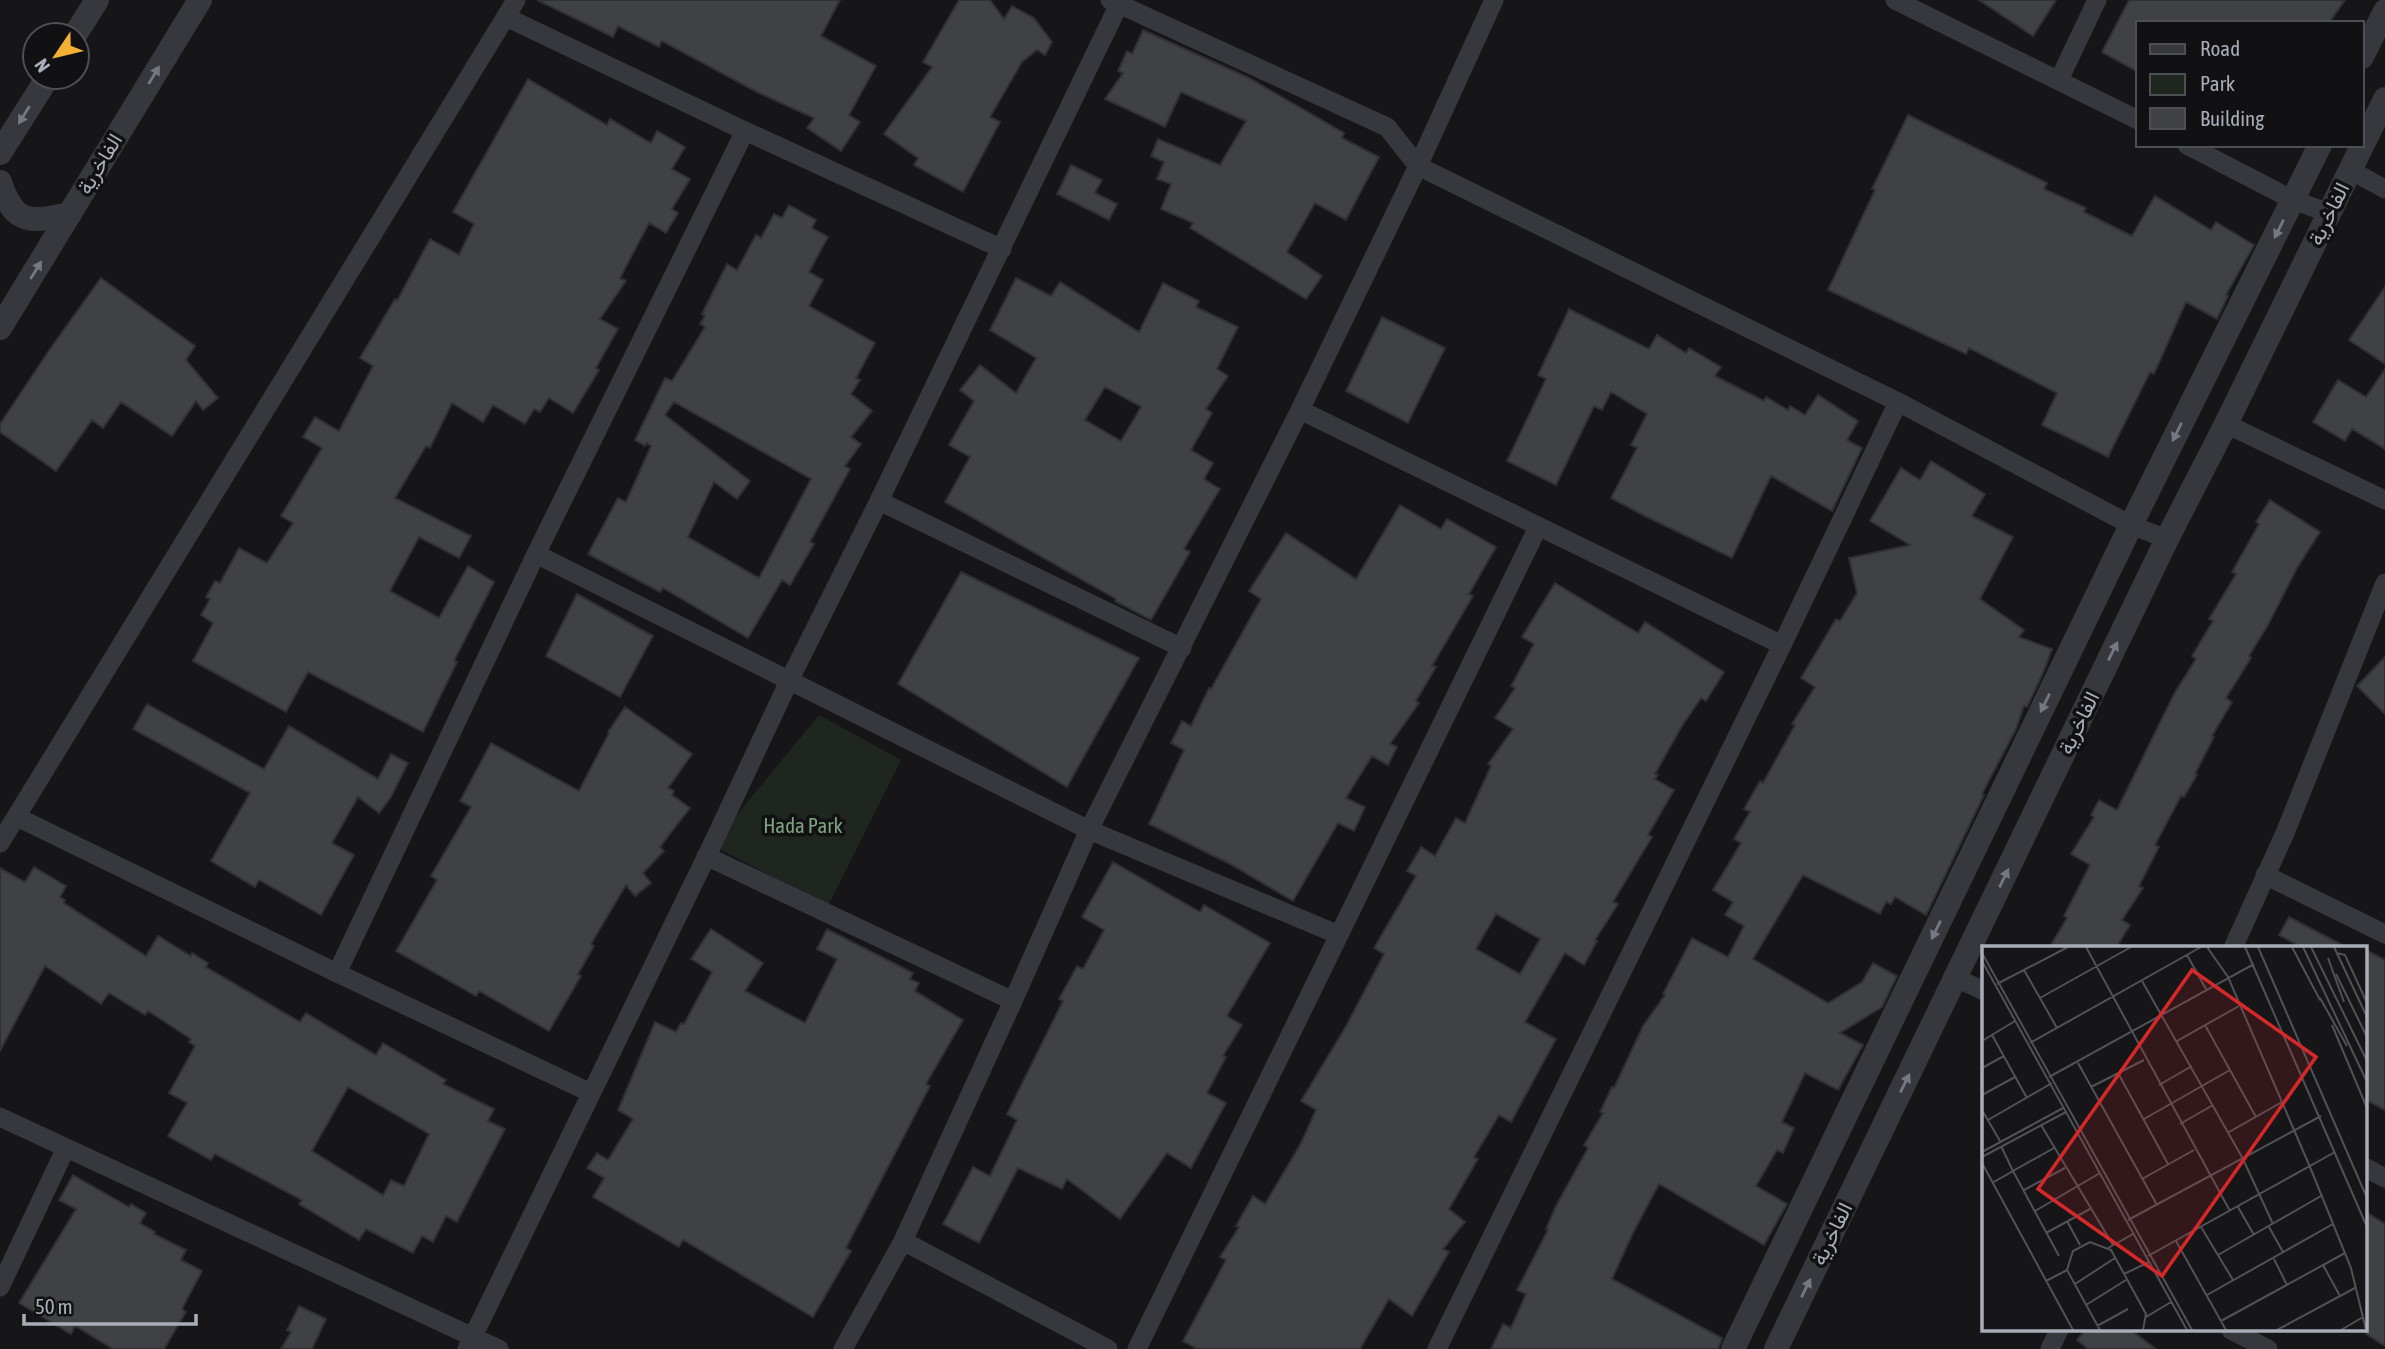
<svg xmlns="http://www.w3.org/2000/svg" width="2385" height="1349" font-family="'Asap Condensed',Vazirmatn,sans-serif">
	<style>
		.green { fill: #1e261f }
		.building { fill: #404145; stroke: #303034; stroke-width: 2; fill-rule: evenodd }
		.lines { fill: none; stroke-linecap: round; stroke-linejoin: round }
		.minor { stroke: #37383d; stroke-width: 19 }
		.tertiary { stroke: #37383d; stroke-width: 24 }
		.oneway { fill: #757881 }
		.labels { text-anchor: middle; stroke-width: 7; stroke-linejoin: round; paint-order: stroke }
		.street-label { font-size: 21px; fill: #a8adb8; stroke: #111113 }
		.park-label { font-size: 21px; fill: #7fa381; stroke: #111113 }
		.inset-road { fill: none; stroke: #505258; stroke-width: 2 }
		.view { fill: #d62828; fill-opacity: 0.15; stroke: #d62828; stroke-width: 3.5 }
		.inset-edge { fill: none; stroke: #a8adb8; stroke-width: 3.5 }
	</style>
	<rect width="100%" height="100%" fill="#161618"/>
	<path class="green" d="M819,715L901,760L828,906L712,845Z"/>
	<path class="building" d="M537,0H840L821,36L876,66L849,115L860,122L841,151L807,128L814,118L757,92L662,41L659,47L618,26L613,37Z
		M959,0H990L1004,19L1012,6L1034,18L1052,42L1045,55L1037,50L1022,62L990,117L1000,122L963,192L914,165L918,158L884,134L932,67L923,62Z
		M1979,0H2056L2033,36Z
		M2129,0H2345L2329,23H2138V72L2102,52Z
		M1143,30L1249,78L1344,133L1342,138L1379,157L1346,220L1315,203L1287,252L1322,276L1306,299L1190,228L1193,223L1161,209L1171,184L1157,179L1164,162L1151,156L1158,139L1220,165L1246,121L1181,92L1165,127L1105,99L1123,73L1118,71L1127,51L1132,54Z
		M528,79L607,125L610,119L651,143L657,131L685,147L672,169L690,179L672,209L678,213L666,233L649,223L620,278L626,281L600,319L618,329L596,368L599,370L573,413L549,398L540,412L534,409L525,424L493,405L483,422L452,403L430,448L426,446L395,498L471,536L459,558L419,537L390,591L439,618L468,566L494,582L454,661L457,662L423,732L308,672L286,712L193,661L213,623L201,615L210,599L206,597L215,581L220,583L239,548L267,563L293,523L281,516L322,448L303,437L315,417L339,431L373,366L360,358L395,299L397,301L430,239L459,255L474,224L453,212Z
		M1908,115L2047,183L2044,189L2086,208L2084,212L2132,236L2155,196L2211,230L2216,222L2254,245L2226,295L2228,296L2217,319L2186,302L2154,374L2150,372L2108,457L2042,425L2057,393L1969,348L1966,354L1828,290L1875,190L1872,189Z
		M1071,165L1102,180L1095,193L1117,204L1109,220L1057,194Z
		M789,205L816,220L812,228L828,237L809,272L823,280L809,306L875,343L856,378L860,380L851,394L872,411L851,437L861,444L845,466L850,469L810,542L814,544L790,585L782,580L748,638L663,588L660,592L588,554L618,498L626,502L651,446L647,443L645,446L635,440L665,378L672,381L705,327L700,324L705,316L702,314L727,264L737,270L756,235L761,238L774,214L782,218ZM674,402L811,479L759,578L688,537L714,482L737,499L750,481L665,415Z
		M101,278L195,346L186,360L218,398L203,410L196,401L172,436L121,402L103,428L92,420L56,471L0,432V424L50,349Z
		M1016,278L1051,296L1060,282L1139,332L1163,283L1199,301L1196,307L1238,327L1217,369L1228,376L1206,409L1212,413L1191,450L1213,463L1204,479L1220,489L1184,549L1190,552L1151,620L1115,601L1116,599L945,502L970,457L949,445L974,401L960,390L980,365L1016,393L1036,358L990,330ZM1105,387L1141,407L1121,441L1085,420Z
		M2385,287V364L2349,340Z
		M1569,309L1649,349L1657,335L1686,353L1689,348L1721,367L1715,376L1764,401L1766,397L1788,410L1790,406L1805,415L1818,395L1858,421L1847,440L1862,448L1832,511L1771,476L1732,558L1645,516L1611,498L1637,448L1631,445L1647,414L1611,392L1602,410L1594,406L1556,485L1507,461L1546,379L1538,375Z
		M1382,317L1445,348L1408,423L1346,391Z
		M2385,369V449L2352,429L2345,441L2313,422L2338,380L2366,397Z
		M1931,461L1985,494L1972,516L2013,537L1980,599L2024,630L2019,637L2052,649L2043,673L2027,707L2024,706L2016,729L1982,794L1984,795L1926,915L1895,897L1891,904L1886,902L1880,914L1803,875L1753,959L1828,1003L1862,982L1873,963L1897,976L1882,1007L1840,1033L1863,1045L1838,1090L1805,1073L1782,1122L1794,1128L1783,1153L1777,1150L1756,1186L1787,1204L1764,1245L1659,1184L1632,1235L1612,1279L1722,1338L1718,1349H1491L1503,1324L1511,1328L1526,1294L1517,1290L1548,1230L1546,1229L1556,1206L1588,1148L1584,1145L1603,1113L1600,1112L1612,1087L1614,1088L1643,1026L1665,995L1663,994L1692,938L1728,957L1744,926L1725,915L1733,902L1713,890L1741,843L1734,839L1750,812L1744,809L1760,781L1763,783L1795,725L1792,724L1815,687L1801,678L1836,619L1840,621L1857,593L1849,558L1910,545L1870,521L1901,468L1920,480Z
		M2270,500L2320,532L2297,568L2268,625L2249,656L2251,658L2226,698L2232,702L2212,736L2214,737L2195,774L2197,775L2184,797L2181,796L2155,845L2159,847L2139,886L2143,888L2122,920L2130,925L2116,948H2049L2067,918L2064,916L2090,865L2071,854L2094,817L2091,815L2099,800L2117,810L2174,694L2196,659L2192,656L2213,621L2209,619L2236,574L2232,572L2259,524L2256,522Z
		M1400,505L1441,529L1447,519L1496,547L1469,594L1473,596L1432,666L1436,667L1416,701L1419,703L1390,744L1397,747L1388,765L1372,756L1346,798L1365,807L1354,831L1338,823L1293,901L1230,864L1149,824L1184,750L1171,743L1182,721L1191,726L1209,688L1211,689L1261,599L1249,591L1286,533L1356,579Z
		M961,572L1139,658L1067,787L898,684Z
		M1555,583L1638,633L1645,622L1724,672L1706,701L1701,698L1682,726L1655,774L1658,775L1655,779L1674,790L1648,835L1652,837L1613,902L1618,904L1595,940L1597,941L1584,965L1565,953L1525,1022L1556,1039L1511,1122L1499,1115L1474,1157L1478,1159L1449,1209L1465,1222L1443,1249L1449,1252L1412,1316L1389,1299L1360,1349H1197L1183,1341L1226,1260L1220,1257L1239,1227L1236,1226L1253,1196L1265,1204L1300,1145L1316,1110L1301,1101L1345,1028L1384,954L1374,948L1416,876L1407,871L1421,847L1435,856L1456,818L1465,823L1491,766L1488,764L1513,729L1495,718L1515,688L1511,686L1534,644L1522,637ZM1496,914L1540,939L1520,974L1476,949Z
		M577,594L653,636L620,697L546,656Z
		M2385,657V714L2357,686Z
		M147,704L264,769L289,726L378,779L391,754L408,763L391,797L379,813L358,797L332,843L354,855L321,915L259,880L255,887L211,861L250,793L133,729Z
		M625,707L692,754L668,788L674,791L672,795L690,808L660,847L664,851L643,873L651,883L635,896L626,885L591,944L594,946L578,974L581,976L549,1031L479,991L476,996L396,951L437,880L431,876L471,807L460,801L491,743L579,791L609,733L608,732Z
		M1113,862L1200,912L1204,905L1270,943L1227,1016L1242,1025L1223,1056L1226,1057L1207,1093L1226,1103L1191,1168L1167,1153L1120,1219L1067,1179L1062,1189L1018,1168L979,1243L943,1224L973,1167L990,1176L1017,1120L1007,1114L1063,1001L1059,999L1077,966L1083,969L1104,930L1082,917Z
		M34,867L66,886L60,897L65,900L64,903L146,956L158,936L191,956L192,953L208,963L206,967L300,1022L306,1013L376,1055L383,1043L446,1080L443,1084L494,1109L488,1121L505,1129L457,1222L446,1216L433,1242L422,1236L413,1253L366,1229L359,1240L299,1204L302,1200L215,1154L211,1160L168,1136L187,1103L169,1093L195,1046L189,1042L191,1039L148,1011L145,1015L109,993L101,1004L45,966L0,1051V868L25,882ZM348,1087L429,1134L404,1186L391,1180L383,1195L312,1151Z
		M2289,917L2348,948H2303L2279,935Z
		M711,929L763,963L745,991L805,1023L837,959L817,949L827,929L913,973L910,979L919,983L915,991L963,1020L926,1084L930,1086L846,1248L851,1251L813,1317L683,1240L679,1247L593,1197L604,1178L587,1168L597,1153L608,1160L633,1119L618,1110L655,1022L676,1032L681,1023L684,1024L712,972L691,959Z
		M2366,950L2385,960V1110L2366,1100Z
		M73,1175L129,1207L131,1204L146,1213L140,1223L155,1232L154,1234L186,1250L181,1260L202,1271L182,1309L186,1312L164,1349H113L75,1326L71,1334L19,1303L76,1209L59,1200Z
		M2366,1212L2385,1224V1346L2366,1334Z
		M299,1306L326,1319L312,1349H281L291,1332L287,1330Z
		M2085,1330H2131L2156,1349H2088L2077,1340Z"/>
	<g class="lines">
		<path class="minor" d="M1110,0L1387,127L1418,166L1898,402L2131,525L2167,539
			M1895,0L2138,120
			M506,17L745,131L1002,249
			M2059,80L2097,0
			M2187,145L2293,200L2329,213
			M2350,170L2385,189
			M1300,410L1782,645
			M2226,424L2385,500
			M879,501L1182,648
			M536,554L1089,830L1339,935
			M17,817L337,973L591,1093
			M0,843L516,0
			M706,856L1013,1001
			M2265,875L2385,934
			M2233,948L2285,833L2385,583
			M337,973L536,554L745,131
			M1956,978L1984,991
			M0,1117L499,1349
			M2366,1168L2385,1178
			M903,1241L1108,1349
			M0,1287L65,1150
			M2231,1330L2268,1349
			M467,1349L712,845L789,681L879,501L1121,0
			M843,1349L903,1241L1013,1001L1089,830L1300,410L1418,166L1494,0
			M1137,1349L1538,527
			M1437,1349L1782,645L1898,402
			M2050,1349L2059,1330"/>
		<path class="tertiary" d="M75,35L97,0
			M2362,57L2385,11
			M0,153L48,77
			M0,182C14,226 31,222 70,214
			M0,328L200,0
			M1733,1349L2131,525L2320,145
			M1776,1349L2167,539L2226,424L2385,99"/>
	</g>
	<defs><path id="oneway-solid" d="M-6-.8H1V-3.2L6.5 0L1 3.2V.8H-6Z" transform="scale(1.75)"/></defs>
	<g class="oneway">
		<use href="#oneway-solid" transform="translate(154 75) rotate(-59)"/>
		<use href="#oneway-solid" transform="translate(24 115) rotate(122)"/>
		<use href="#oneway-solid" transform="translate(2279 229) rotate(116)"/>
		<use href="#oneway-solid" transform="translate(36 270) rotate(-58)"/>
		<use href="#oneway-solid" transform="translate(2177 432) rotate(116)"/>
		<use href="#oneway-solid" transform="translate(2113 651) rotate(-64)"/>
		<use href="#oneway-solid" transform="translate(2045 703) rotate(116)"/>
		<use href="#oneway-solid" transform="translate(2004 878) rotate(-64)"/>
		<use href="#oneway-solid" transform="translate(1936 930) rotate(116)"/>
		<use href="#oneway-solid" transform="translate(1905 1083) rotate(-64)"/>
		<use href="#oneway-solid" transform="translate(1806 1288) rotate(-64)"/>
	</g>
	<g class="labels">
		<g class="street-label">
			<text transform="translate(100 164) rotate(-59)" y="7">الفاخرية</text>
			<text transform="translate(2329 214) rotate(-64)" y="7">الفاخرية</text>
			<text transform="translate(2079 723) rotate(-64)" y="7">الفاخرية</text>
			<text transform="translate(1832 1234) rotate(-64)" y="7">الفاخرية</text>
		</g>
		<g class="park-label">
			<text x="803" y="833">Hada Park</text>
		</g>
	</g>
	<g transform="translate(1982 946)">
		<rect width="385" height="385" fill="#161618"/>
		<path class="inset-road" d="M104,1L248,265M225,1L246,31L328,221L369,322L384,384M263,1L385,281M276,1L385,252M310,1L338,54M321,1L385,136M329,1L385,115M352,1L385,71M0,7L210,384M355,7L363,9L385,57M205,9L224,43M346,12L362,56M0,15L205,384M42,24L75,82M354,28L385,91M160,35L261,213L291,278M15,38L86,1M58,52L149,1M338,52L365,100M223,79L274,171M350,79L385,162M10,89L45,152M0,95L33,75M195,95L257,60M48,97L219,1M96,117L175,259M0,122L22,110M136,127L186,218M67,131L272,18M177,139L210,120M109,141L162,114M0,149L33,131M0,164L18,195M162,173L248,124M6,174L70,137M198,178L231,159M59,179L131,299M247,186L300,156M72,202L31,225L77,310M0,206L81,162M0,211L84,166M0,217L91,384M160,233L212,204M10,237L31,225L19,200M42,244L83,222M256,261L272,289M53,265L118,227M146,274L339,170M85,275L98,299M219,281L251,334M287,281L301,306M64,287L108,263M194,295L244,384M126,302L151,288M236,309L339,250M166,310L353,206M292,313L305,339M341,319L358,350M142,328L167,316M64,335L85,324M93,338L133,312M225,349L351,278M104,359L144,334M164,371L189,356M239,375L363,307M115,380L146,363M118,384L85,324L91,305L108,296L129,304L164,368L161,384M295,384L373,342M359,384L381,371"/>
		<path class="view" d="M210,24L334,111L180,330L56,243Z"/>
		<rect width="385" height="385" class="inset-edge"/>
	</g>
	<rect x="2136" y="21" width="228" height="126" fill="#111113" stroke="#4d4f55" stroke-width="2"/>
	<rect x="2150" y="44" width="35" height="10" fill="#37383d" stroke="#4d4f55" stroke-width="2"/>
	<text x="2200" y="56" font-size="21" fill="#a8adb8">Road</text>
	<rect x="2150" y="74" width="35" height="21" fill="#1e261f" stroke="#4d4f55" stroke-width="2"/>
	<text x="2200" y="91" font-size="21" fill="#a8adb8">Park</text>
	<rect x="2150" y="108" width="35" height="21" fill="#404145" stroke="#4d4f55" stroke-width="2"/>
	<text x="2200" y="126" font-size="21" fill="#a8adb8">Building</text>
	<g transform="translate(56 56) rotate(235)"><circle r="33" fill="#111113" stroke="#4d4f55" stroke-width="2"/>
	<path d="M0-5L12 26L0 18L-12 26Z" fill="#f2b134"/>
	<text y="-10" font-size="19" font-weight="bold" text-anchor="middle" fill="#a8adb8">N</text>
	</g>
	<path d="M24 1314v10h172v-10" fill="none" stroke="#a8adb8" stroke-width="3.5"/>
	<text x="35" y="1314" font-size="21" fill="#a8adb8" stroke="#111113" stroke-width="5" paint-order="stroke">50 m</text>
</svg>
